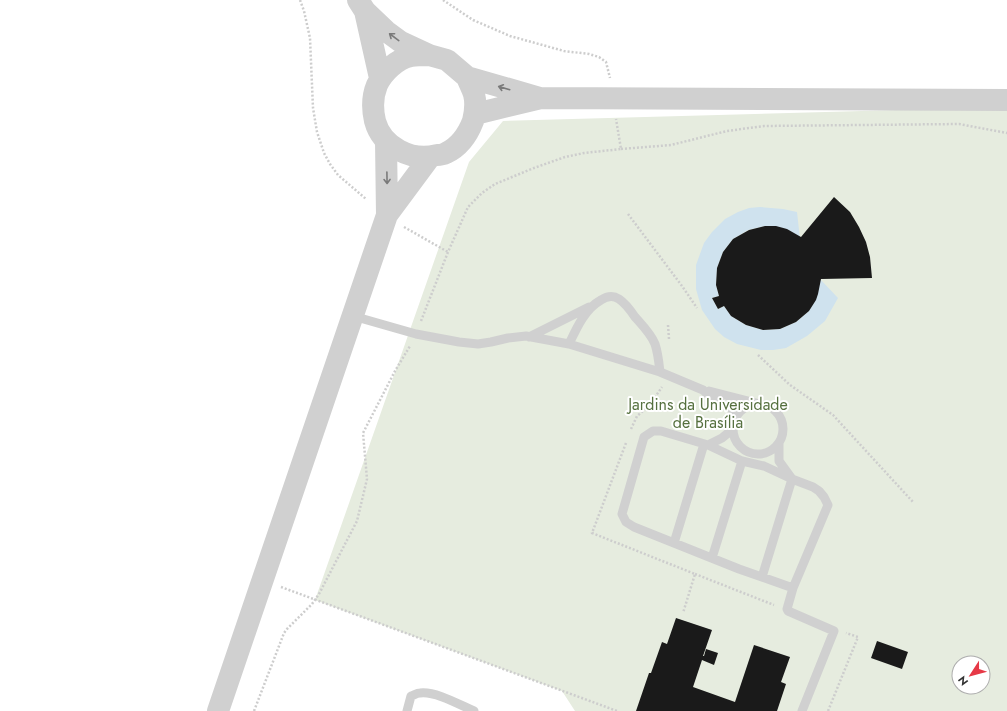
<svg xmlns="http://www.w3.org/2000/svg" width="1007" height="711" font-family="Jost,sans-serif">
  <rect width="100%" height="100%" fill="#fff"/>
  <path fill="#e6ecdf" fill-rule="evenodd" d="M1007,107V711H575L562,691L315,600L469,162L503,121ZM959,663H983V687H959Z"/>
  <path fill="#cfe2ee" d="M760,207L783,209L797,212L800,239L765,226L748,230L733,239L723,252L717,268L716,285L719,296L712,298L718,309L724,306L731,316L746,325L763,330L780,329L796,322L809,311L820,279L838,298L825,321L807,336L786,348L773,350H761L737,344L724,337L715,329L702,310L696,289V265L704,243L712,232L725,219L738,212L749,208Z"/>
  <path fill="#1a1a1a" d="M834,197L850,212L859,227L866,242L870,257L872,278L821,279L818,294L816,300L809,311L796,322L780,329L763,330L746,325L731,316L724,306L718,309L712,298L719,296L716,285L717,268L723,252L733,239L749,230L765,226H776L787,229L801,237Z
    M676,618L712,630L703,656H704L706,649L718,653L714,665L702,660L693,687L735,702L754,645L790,657L781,682L786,684L777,711H636L649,673H651L662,642L667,644Z
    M877,641L908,652L902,669L871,658Z"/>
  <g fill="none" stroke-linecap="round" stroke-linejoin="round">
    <path stroke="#cdcdcd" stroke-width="2.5" stroke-dasharray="2 2" stroke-linecap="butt" d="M300,0L304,11L310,38L313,108L317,132L324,153L330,164L338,175L366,199
      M443,0L473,20L510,36L564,51L589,54L599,57L606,62L610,78
      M621,149L671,145L727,131L764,126L959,124L1007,133
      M628,214L682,286L697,308
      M404,227L448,252
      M421,321L448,252L468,207L482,193L495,184L534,168L565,157L584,153L621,149L616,119
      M668,325L669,339
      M758,355L790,385L833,415L913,502
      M631,429L637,416L649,406L662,387
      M626,443L592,533L695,574L683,613
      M695,574L774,605
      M281,587L617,711
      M254,711L284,633L287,629L312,604L319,594L357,521L367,479L363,433L395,371L410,346
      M828,711L858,637L846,633"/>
    <path stroke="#d0d0d0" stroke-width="9" d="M353,316L416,334L459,342L478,344L491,342L508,338L526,336L569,344L660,372L703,390L711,397L738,413
      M529,337L589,307
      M569,344C577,327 585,309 601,300C607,296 613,295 619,299C625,303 631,311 635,317C642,325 651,334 655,344C658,353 659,363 660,372
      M709,391L756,403
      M733 429a25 25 0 1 1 50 0a25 25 0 1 1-50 0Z
      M653,431H661L708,445L742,461L764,466L792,479L813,487L819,491L824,497L828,505L793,588L739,569L634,527L626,522L622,514L644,437Z
      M708,445L722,438L733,429
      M674,543L704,444
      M712,558L742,461
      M762,577L792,479L779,461V443
      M793,588L787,609L788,611L834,631L802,711
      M407,711L411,696C414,695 417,693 420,693C436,691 460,705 474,711"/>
    <path stroke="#d0d0d0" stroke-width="22" d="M358,0L365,11L386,31L401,42L429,55L447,60L467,77L540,98
      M365,11L380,78
      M429,55C423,55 416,55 411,56C397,59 383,72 377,85C372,97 372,108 375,121C382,147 412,162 437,155C440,155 444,154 446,153C459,147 468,134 473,121C475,113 476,102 474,94C472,88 469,83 467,77
      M475,114L541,98L1007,100
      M386,141L387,215
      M218,711L387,215L430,157"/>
  </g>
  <defs><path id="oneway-shaft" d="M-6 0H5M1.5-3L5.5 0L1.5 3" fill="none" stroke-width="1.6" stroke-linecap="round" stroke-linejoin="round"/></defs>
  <g stroke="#7a7a7a">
    <use href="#oneway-shaft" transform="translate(394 37) rotate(-143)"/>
    <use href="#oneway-shaft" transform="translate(504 88) rotate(-164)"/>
    <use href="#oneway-shaft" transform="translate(387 178) rotate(89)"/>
  </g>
  <g text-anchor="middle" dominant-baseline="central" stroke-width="4" stroke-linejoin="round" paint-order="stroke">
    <g font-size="16" fill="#56703f" stroke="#fff">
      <text x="708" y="404">Jardins da Universidade<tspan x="708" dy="18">de Brasília</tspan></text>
    </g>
  </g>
  <g transform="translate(971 675) rotate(234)"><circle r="19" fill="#ffffff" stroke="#adadad"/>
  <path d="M0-3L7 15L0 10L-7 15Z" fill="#e63946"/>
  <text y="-6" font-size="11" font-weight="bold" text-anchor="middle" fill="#333333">N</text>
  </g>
</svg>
